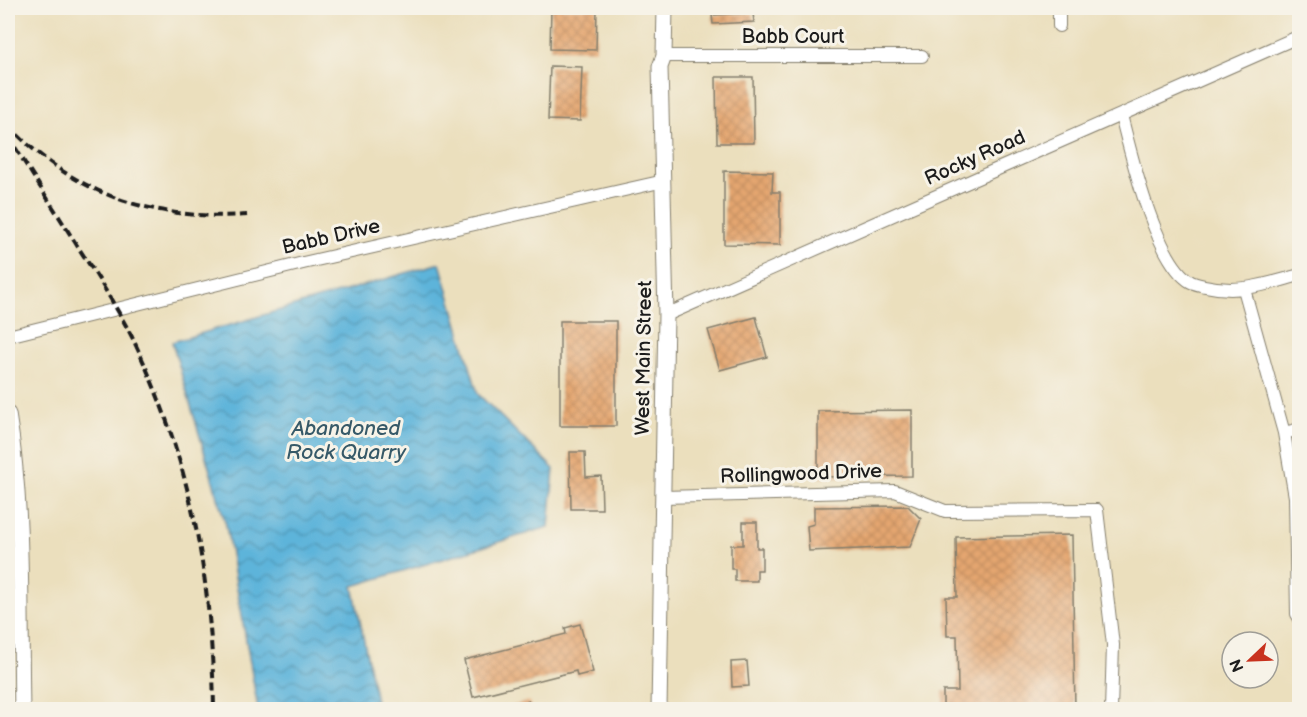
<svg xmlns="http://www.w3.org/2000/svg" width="1307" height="717" font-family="'Balsamiq Sans',sans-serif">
  <defs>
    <pattern id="water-waves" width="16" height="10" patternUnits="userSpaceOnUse" patternTransform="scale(1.5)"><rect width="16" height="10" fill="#5db4da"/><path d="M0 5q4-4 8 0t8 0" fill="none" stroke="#4c92b0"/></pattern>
    <pattern id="building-cross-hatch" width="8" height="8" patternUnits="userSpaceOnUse" patternTransform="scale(1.5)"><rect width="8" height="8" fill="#e4a66f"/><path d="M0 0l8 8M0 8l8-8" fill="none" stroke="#c38e60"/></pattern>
  </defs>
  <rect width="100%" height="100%" fill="#f7f3e8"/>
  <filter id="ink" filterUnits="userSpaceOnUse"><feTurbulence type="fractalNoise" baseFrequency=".0167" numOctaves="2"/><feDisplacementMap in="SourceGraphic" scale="12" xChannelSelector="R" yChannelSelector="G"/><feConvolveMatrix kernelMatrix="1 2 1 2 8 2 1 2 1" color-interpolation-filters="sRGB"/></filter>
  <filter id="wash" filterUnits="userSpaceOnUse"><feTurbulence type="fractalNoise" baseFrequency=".008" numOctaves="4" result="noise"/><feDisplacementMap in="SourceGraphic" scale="24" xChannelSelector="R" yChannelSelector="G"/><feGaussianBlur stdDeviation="1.35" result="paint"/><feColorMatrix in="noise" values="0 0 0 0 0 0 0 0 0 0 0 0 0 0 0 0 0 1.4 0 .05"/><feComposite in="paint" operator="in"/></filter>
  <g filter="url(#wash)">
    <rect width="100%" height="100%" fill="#ebdfbd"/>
    <path fill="url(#water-waves)" stroke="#3c687b" stroke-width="1.5" d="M440,263L478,394L554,469L549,527L353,586L376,701L331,709H258L226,525L172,342Z"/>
    <g id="blocks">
      <path fill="url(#building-cross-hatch)" d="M551,8H597L596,50L550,49Z
        M753,13L754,22L713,24L712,15Z
        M550,66L582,67L580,121L548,120Z
        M716,77H753L754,143H717Z
        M724,171L773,172L772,192H780V245L724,244Z
        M756,317L767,357L720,370L708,330Z
        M560,321H616V426H560Z
        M912,410V476L818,477V411Z
        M570,452H585L586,477L601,476L602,509H571Z
        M908,506L921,519L910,547L809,551L807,526L814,524V507Z
        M743,522H757V548H762V570H757V581H735V569H731V545H743Z
        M1072,535L1075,710H943V691H958L957,636H947L946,597H957L956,537Z
        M580,624L593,672L577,676L576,671L473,697L464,660L566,634L565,628Z
        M747,661L749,686L732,687L731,662Z
        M529,701L531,710H503V709Z"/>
    </g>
  </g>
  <g filter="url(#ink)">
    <use href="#blocks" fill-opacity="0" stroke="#847e6c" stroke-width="1.5"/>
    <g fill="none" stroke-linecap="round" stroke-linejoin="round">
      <g stroke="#847e6c" stroke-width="14">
        <path id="minor" d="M1059,26V8
          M664,56H922
          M1121,115C1131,154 1156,263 1191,282C1195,284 1201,285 1205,286C1240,294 1266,284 1300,275
          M1244,289L1284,433L1295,497L1297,614L1300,619
          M666,315L1300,36
          M8,336L303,263L664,181
          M1284,433L1300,429
          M663,497L895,491L945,511L1097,510L1113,645L1111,710"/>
      </g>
      <g stroke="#847e6c" stroke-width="17">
        <path id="major" d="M8,414C24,511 20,611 22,710
          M659,710L666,315L660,67L664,56L665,8"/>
      </g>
      <use href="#minor" stroke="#fff" stroke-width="12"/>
      <use href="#major" stroke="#fff" stroke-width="15"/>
      <path stroke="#1c1c1c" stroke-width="4" stroke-dasharray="9 4.5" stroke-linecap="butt" d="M8,125C73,194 153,221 247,215
        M8,136C31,173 55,210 78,247C97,276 116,306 132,337C190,458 212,576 214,710"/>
    </g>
  </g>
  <g text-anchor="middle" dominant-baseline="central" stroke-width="6" stroke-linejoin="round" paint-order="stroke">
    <g font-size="20" fill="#1c1c1c" stroke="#f7f3e8">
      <text x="793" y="37">Babb Court</text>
      <text transform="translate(975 158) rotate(-24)">Rocky Road</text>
      <text transform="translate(331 237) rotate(-13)">Babb Drive</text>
      <text transform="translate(644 358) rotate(-89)">West Main Street</text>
      <text transform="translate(801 474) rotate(-2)">Rollingwood Drive</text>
    </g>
    <g font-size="21" font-style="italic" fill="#365968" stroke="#f7f3e8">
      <text x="346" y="428">Abandoned<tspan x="346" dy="24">Rock Quarry</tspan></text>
    </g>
  </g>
  <rect width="1307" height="717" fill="none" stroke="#f7f3e8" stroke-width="30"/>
  <g transform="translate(1250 660) rotate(247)"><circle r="28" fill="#f7f3e8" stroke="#9f9d96" stroke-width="1.5"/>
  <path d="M0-4.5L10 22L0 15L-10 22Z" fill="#c8321e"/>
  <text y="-9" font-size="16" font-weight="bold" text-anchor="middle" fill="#1c1c1c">N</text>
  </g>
</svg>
